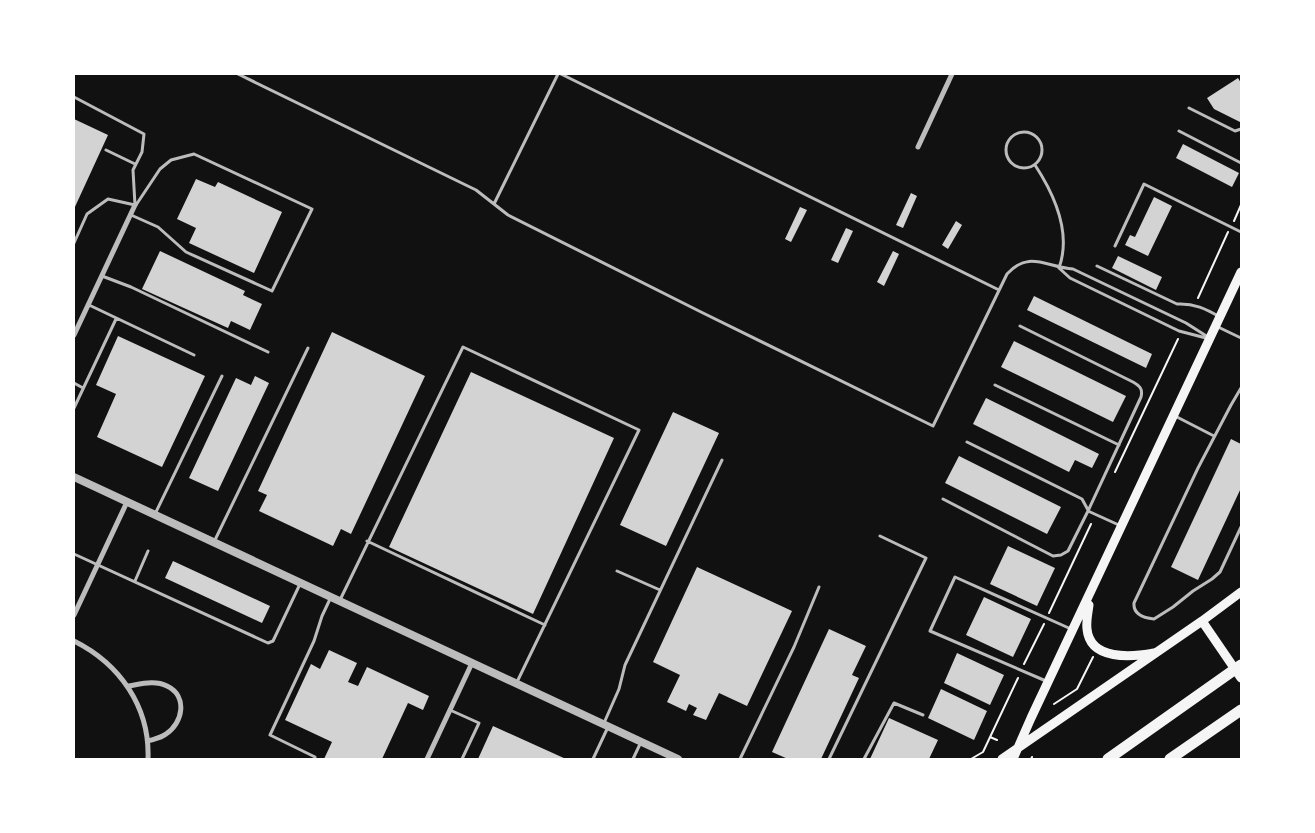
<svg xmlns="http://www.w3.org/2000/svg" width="1315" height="833" font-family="'PT Sans Narrow',sans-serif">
  <rect width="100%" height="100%" fill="#111"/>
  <path fill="#d3d3d3" d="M1238,78L1241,83L1240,122L1214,109L1207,98Z
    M74,119L108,135L74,209Z
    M1183,144L1239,173L1232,187L1176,158Z
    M196,179L215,187L218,182L282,212L254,273L189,243L196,228L177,219Z
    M911,193L917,196L903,228L896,225Z
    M1154,197L1172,206L1148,256L1125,245L1130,235L1135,237Z
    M800,207L807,210L791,242L785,239Z
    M956,221L962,225L948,249L942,245Z
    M846,228L853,231L838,263L831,260Z
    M160,251L245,291L243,295L262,304L250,330L231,321L228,328L142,289Z
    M893,251L899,254L884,286L877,282Z
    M1118,256L1162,277L1156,290L1112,268Z
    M1034,296L1152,354L1146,368L1027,310Z
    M332,332L425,376L351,534L341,529L333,546L259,511L267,495L258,491Z
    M118,336L205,376L162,467L97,437L116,394L96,385Z
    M1014,341L1126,396L1113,422L1001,367Z
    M471,372L614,438L533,614L389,547Z
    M255,376L269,383L218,491L189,478L236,378L251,385Z
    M986,398L1099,454L1092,468L1075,460L1069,472L973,424Z
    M673,412L719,433L666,546L620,525Z
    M1231,439L1241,444V488L1198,580L1171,567Z
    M959,456L1061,507L1047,534L945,483Z
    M1008,546L1055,568L1037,606L990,584Z
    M173,561L270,606L262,623L165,578Z
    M697,567L792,611L747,706L719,693L706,720L693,715L697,708L689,704L686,711L667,702L680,675L653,662Z
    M984,597L1031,619L1013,657L966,635Z
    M829,629L866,646L852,675L859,678L821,759H788L772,752Z
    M329,650L357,663L348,682L358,686L367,667L429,696L423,710L408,703L382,759H324L332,742L285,720L311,664L320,669Z
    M957,653L1004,675L990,705L944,683Z
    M941,689L987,711L974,740L928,718Z
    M889,718L938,740L929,759H870Z
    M493,726L566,759H478Z"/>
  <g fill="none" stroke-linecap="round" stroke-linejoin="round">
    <path stroke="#f5f5f5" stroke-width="2" d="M1234,221L1241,205
      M1198,298L1228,232
      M1115,472L1178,339
      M1049,613L1091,524
      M1024,664L1044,624
      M1054,704L1077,689L1093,657
      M990,737L997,740
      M971,759L983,752L1018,678
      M1031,759L1032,757"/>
    <path stroke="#bcbcbc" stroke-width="3" d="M238,74L476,190L508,215L701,312L933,426L1007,274C1029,250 1046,267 1073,269L1186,323L1208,337
      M561,74L999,290
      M74,97L144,134L142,152L133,170L135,205
      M1189,108L1235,131L1241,129
      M1179,131L1241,163
      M1006 150a18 18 0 1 1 36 0a18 18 0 1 1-36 0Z
      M106,150L135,164
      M1035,165C1054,194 1072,232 1059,268
      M494,204L558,74
      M131,215L158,227L186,252L272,291L312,209L194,154L171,160L160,169L136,205
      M74,243L87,214L108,199L135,205
      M1115,246L1144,184L1241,232
      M1097,266L1177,304C1194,303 1206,309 1220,317
      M1059,268L1070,278L1179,331L1206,338
      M102,276L131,287L268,352
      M89,305L194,355
      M1020,326L1133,382C1140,386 1143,389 1141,397L1088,511
      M1216,326L1241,338
      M74,383L83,388
      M995,385L1119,445
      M1241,388L1231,405L1198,468L1134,603C1133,615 1144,618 1154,619L1173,607L1193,591L1212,579L1220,572L1241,527
      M74,408L116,319
      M1175,416L1214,436
      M967,442L1082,499L1088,510
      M943,499L1053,556L1061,555L1068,551L1088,511L1121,526
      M155,514L222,376
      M367,541L545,625
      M214,542L308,348
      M74,554L268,643L273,641L300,584
      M617,571L660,590
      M135,581L148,551
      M340,600L463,347L639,430L517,682
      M1046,681L930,631L955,577L1071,629
      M450,710L479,723L462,759
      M604,723L619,689L625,665L722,460
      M315,757L270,735L314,641L322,616L331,597
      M593,759L608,727
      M633,759L641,742
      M740,759L794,647L819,587
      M829,759L926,558L880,536
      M864,759L894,703L923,715"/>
    <path stroke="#bcbcbc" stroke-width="5" d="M918,147L952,74
      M74,335L135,205
      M74,615L127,502
      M74,641C120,664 150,707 148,759
      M128,686C141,684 155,680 167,686C188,696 183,723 166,734C161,738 154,739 148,741
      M427,759L472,663"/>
    <path stroke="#bcbcbc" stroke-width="8" d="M74,477L678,759"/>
    <path stroke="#f5f5f5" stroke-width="9" d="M1089,605C1088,613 1086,621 1087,629C1090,661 1132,657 1154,653
      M1202,621L1241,678
      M1002,759L1202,621L1241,592
      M1013,759L1031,718L1241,272"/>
    <path stroke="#f5f5f5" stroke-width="11" d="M1108,759L1241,665
      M1170,759L1241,710"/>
  </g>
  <rect width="1315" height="833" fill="none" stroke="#ffffff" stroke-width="150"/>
</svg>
